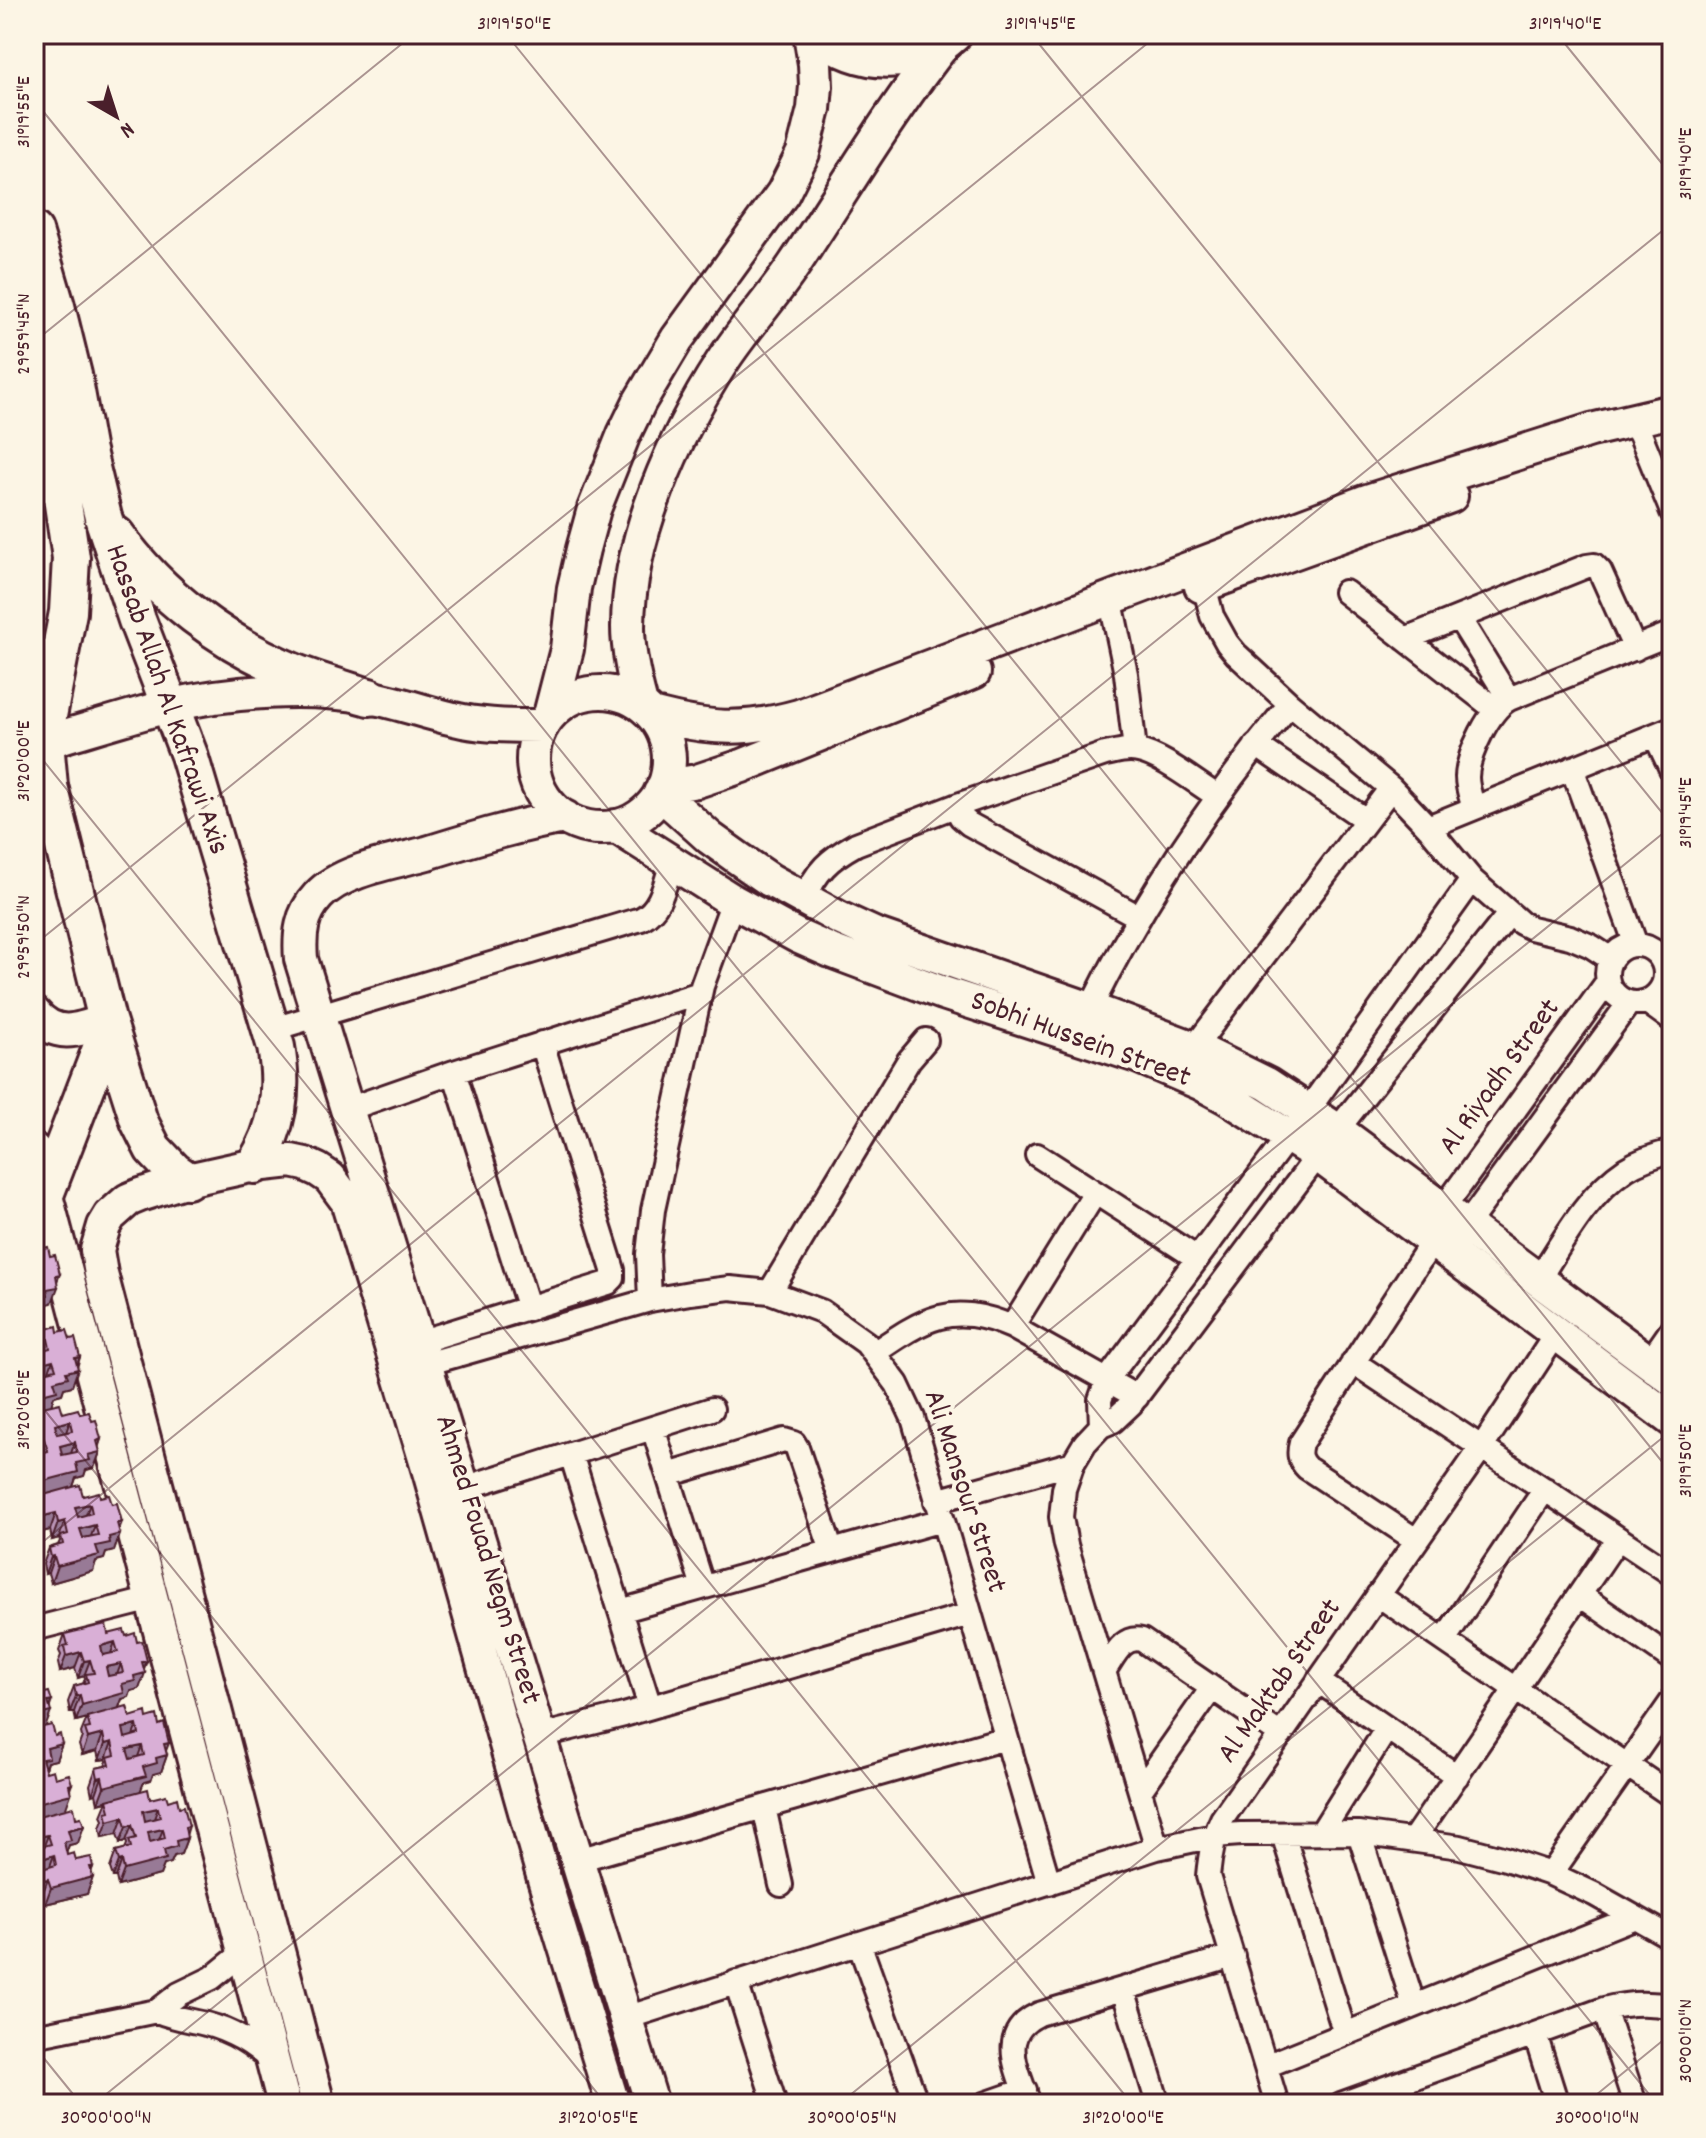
<svg xmlns="http://www.w3.org/2000/svg" width="1706" height="2138" font-family="Dekko,sans-serif">
  <rect width="100%" height="100%" fill="#fcf5e5"/>
  <filter id="ink" filterUnits="userSpaceOnUse"><feTurbulence type="fractalNoise" baseFrequency=".0125" numOctaves="2"/><feDisplacementMap in="SourceGraphic" scale="16" xChannelSelector="R" yChannelSelector="G"/><feConvolveMatrix kernelMatrix="1 2 1 2 8 2 1 2 1" color-interpolation-filters="sRGB"/></filter>
  <g filter="url(#ink)">
    <g fill="none" stroke-linecap="round" stroke-linejoin="round">
      <g stroke="#4a1f2b" stroke-width="28">
        <path id="street" d="M1634,419L1672,512
          M1204,574V585L1212,616L1227,643L1236,654L1290,704L1391,788L1428,827L1472,880L1521,923L1531,928L1570,937L1591,946L1611,959
          M1345,592L1495,709
          M1110,597L1126,674L1135,750
          M1459,618L1509,699
          M1405,639L1587,566L1594,565L1600,571L1635,649
          M1655,735L1672,771
          M1256,745L1366,820
          M1572,768L1636,945
          M955,806L961,817L969,824L1139,917
          M1474,808C1471,798 1467,788 1467,777C1468,754 1489,710 1509,699L1672,633
          M1428,827L1672,728
          M804,900C816,871 829,859 856,844L955,806L1105,754C1116,752 1127,748 1138,751C1161,755 1196,783 1217,796
          M1607 974a29 29 0 1 1 58 0a29 29 0 1 1-58 0Z
          M1647,1002L1672,1020
          M1090,1009C1144,899 1212,798 1290,704
          M270,1030L641,919C662,908 665,883 672,862
          M1194,1048L1391,788
          M454,1072L529,1309
          M348,1109L454,1072L700,993
          M1037,1155L1197,1258
          M1443,1209L1608,981
          M1466,1226L1629,1003
          M1538,1280C1563,1241 1587,1195 1626,1169C1640,1160 1656,1155 1672,1151
          M770,1292L909,1060L926,1040
          M650,1300L648,1254L653,1210L702,986L733,901
          M1012,1327L1095,1193
          M419,1342L608,1283L613,1278V1270L542,1043
          M874,1353C925,1318 951,1301 1012,1327L1137,1397
          M1353,1362L1672,1574
          M1649,1362L1672,1329
          M426,1364L650,1300L690,1293L730,1288L770,1292L821,1311L866,1343L897,1384L913,1418L1049,1883
          M1101,1426L1100,1400L1107,1380L1308,1110L1472,880
          M653,1428L703,1587
          M571,1454L650,1707
          M668,1475L784,1440L794,1443L797,1448L832,1551
          M464,1488L712,1409
          M936,1501L1073,1463
          M1416,1540L1307,1468C1299,1460 1298,1454 1301,1443L1432,1242
          M1378,1595L1672,1796
          M1580,1595L1672,1659
          M620,1611L942,1520
          M34,1629L152,1599
          M1444,1640L1545,1489
          M1104,1671C1114,1657 1122,1635 1142,1640L1281,1735
          M1318,1681L1457,1776
          M540,1736L624,1715L970,1614
          M1140,1791L1212,1688
          M764,1807L781,1885
          M1321,1833L1387,1728
          M1359,1833L1414,2006
          M1283,1834L1345,2034
          M1413,1840L1618,1538
          M1157,1848L1066,1545L1061,1517L1064,1489L1073,1463L1085,1443L1101,1426L1113,1421L1131,1404L1337,1130L1509,914
          M578,1860L1006,1738
          M1551,1874L1672,1701
          M859,1943L917,2104
          M736,1982L775,2104
          M1123,1989L1158,2104
          M1604,2009L1635,2104
          M157,2011C173,2018 189,2020 206,2024C233,2031 253,2044 273,2062
          M626,2018L1157,1848L1214,1836L1241,1834L1359,1833L1460,1847L1506,1859L1551,1874L1594,1894L1672,1938
          M1535,2034L1557,2104
          M34,2036L157,2011L179,1994L212,1978L244,1952
          M1266,2066L1635,1917
          M985,2104L1025,2090
          M1029,2104C1018,2070 996,2034 1039,2014L1233,1956
          M1277,2104L1208,1876C1210,1855 1213,1838 1222,1819L1482,1447L1556,1334
          M1341,2104L1604,2009C1627,2003 1649,2002 1672,2007"/>
      </g>
      <g stroke="#4a1f2b" stroke-width="38">
        <path id="secondary" d="M1201,586L1451,496
          M533 760a68 68 0 1 1 136 0a68 68 0 1 1-136 0Z
          M641,704C634,679 628,653 628,627C628,538 674,436 722,362C744,328 772,298 794,265C845,189 890,111 947,40
          M651,714C707,729 742,732 799,716L1367,501L1591,430L1672,411
          M550,715L567,649L574,588L583,549L594,509L624,434L640,401L677,339L783,193L803,153L814,109L816,86L815,64L810,34
          M45,742C86,730 127,717 168,706C229,691 307,686 368,697C400,702 431,715 463,721C489,726 516,726 542,726
          M663,787L697,781L742,766L974,672
          M660,793L710,838L738,858L770,880L839,918L874,934L1090,1009L1194,1048L1267,1084L1337,1130L1672,1379
          M565,817C518,825 472,839 427,853C394,862 341,870 318,896C301,914 299,935 301,959L652,2104
          M615,826L733,901L797,936L831,951L943,993L1137,1056L1200,1083L1226,1097L1318,1155L1672,1420
          M34,1013C56,1040 79,1030 107,1020
          M34,1150L284,2104
          M318,2104L101,1274L97,1250L104,1226L110,1216L128,1200L140,1195L187,1180L255,1165L291,1161L305,1164L318,1170L330,1178L347,1201L430,1475L544,1879L613,2104"/>
      </g>
      <g stroke="#4a1f2b" stroke-width="42">
        <path id="primary" d="M820,34C859,65 915,69 953,34
          M34,231L56,306L73,375L86,447L103,517L137,620L189,755L276,1047C284,1091 278,1128 255,1165
          M34,344L55,450L71,558L68,612L48,716L45,742L49,786L107,1020L139,1121L153,1149L174,1171L187,1180
          M116,535C160,596 223,643 293,672C317,682 343,689 369,697
          M46,1192L109,1028"/>
      </g>
      <use href="#street" stroke="#fcf5e5" stroke-width="22"/>
      <use href="#secondary" stroke="#fcf5e5" stroke-width="32"/>
      <use href="#primary" stroke="#fcf5e5" stroke-width="36"/>
    </g>
    <path fill="#bb96b8" stroke="#4a1f2b" stroke-width="2" d="M41,1331L58,1332L70,1339L80,1357L72,1386L64,1388L62,1394L54,1396L51,1405L63,1413L80,1414L92,1421L101,1439L98,1447L100,1452L94,1468L86,1470L84,1476L76,1478L73,1487L83,1496L100,1497L120,1534L114,1551L106,1553L104,1559L96,1561L93,1571L51,1583L48,1573L45,1574L43,1564L49,1548L58,1545L60,1541L59,1538L52,1540L50,1530L34,1534V1532L35,1516L34,1512L40,1497L34,1499V1463L37,1462L39,1458L38,1455L34,1456V1342Z
      M65,1634H108L126,1636L144,1668L139,1689L131,1691L129,1697L122,1699L119,1708L130,1717L147,1718L166,1751L167,1755L161,1772L153,1774L151,1780L144,1782L140,1791L150,1799L168,1801L187,1838L181,1854L174,1856L171,1863L164,1865L160,1875L118,1886L116,1877H113L110,1868L116,1851L125,1849L127,1844L126,1841L120,1843L117,1834L102,1837L100,1828L103,1820L101,1816L107,1801L98,1803L96,1794L92,1795L90,1785L96,1768L105,1766L107,1761L106,1759L99,1760L97,1751L82,1755L79,1745L82,1737L81,1733L87,1718L76,1721L74,1712H70L68,1702L74,1686L83,1684L85,1678L84,1676L78,1678L75,1668L60,1672L58,1663L61,1655L59,1651Z
      M34,1693L35,1695L50,1707L45,1726L62,1744L56,1760L47,1762L45,1769L46,1772L70,1790L65,1809L78,1843L69,1845L66,1852L67,1855L76,1860L93,1867L91,1872L93,1877L87,1894L45,1904L42,1895L34,1897Z"/>
    <path fill="#987a96" stroke="#4a1f2b" stroke-width="2" d="M60,1274L55,1287H58L52,1303L44,1305L42,1311L35,1313L34,1316L35,1298L47,1289L56,1275Z
      M48,1339L42,1355L34,1357V1342Z
      M80,1357L75,1370L78,1369L72,1386L64,1388L62,1394L54,1396L51,1406L34,1411V1396L66,1372L75,1358Z
      M53,1360L47,1376L34,1380L38,1364Z
      M70,1421L64,1438L49,1441L55,1425Z
      M44,1439L38,1455L34,1456V1451L38,1440Z
      M101,1439L97,1452H100L94,1468L86,1470L84,1476L76,1478L72,1489L34,1499V1490L36,1483L88,1455L97,1441Z
      M75,1442L69,1459L54,1462L60,1446Z
      M90,1504L84,1520L69,1524L75,1507Z
      M56,1513L50,1530L34,1534L40,1517Z
      M65,1521L59,1538L52,1540L58,1523Z
      M122,1522L117,1535L120,1534L114,1551L106,1553L104,1559L96,1561L93,1571L51,1583L57,1566L96,1546L109,1537L117,1523Z
      M95,1525L89,1542L74,1545L80,1529Z
      M54,1556L48,1573L45,1574L51,1557Z
      M115,1642L109,1659L95,1662L101,1646Z
      M81,1652L75,1668L60,1672L66,1656Z
      M90,1660L84,1676L78,1678L84,1661Z
      M42,1661L36,1677L34,1678V1663Z
      M147,1661L142,1674L145,1673L139,1689L131,1691L129,1697L122,1699L118,1710L76,1721L82,1705L122,1684L134,1676L142,1662Z
      M121,1664L115,1680L100,1683L106,1667Z
      M80,1695L74,1712H70L76,1696Z
      M52,1701L48,1712H51L45,1728L34,1731V1716L48,1702Z
      M137,1725L131,1741L117,1745L123,1728Z
      M103,1734L97,1751L82,1755L88,1738Z
      M112,1742L106,1759L99,1760L105,1744Z
      M169,1743L164,1756L167,1755L161,1772L153,1774L151,1780L144,1782L140,1792L98,1803L104,1787L156,1758L164,1744Z
      M62,1744L56,1760L47,1762L43,1774L37,1776L47,1748Z
      M142,1746L136,1762L121,1766L127,1749Z
      M102,1777L96,1794L92,1795L98,1778Z
      M72,1784L68,1795L71,1794L65,1811L34,1819V1804Z
      M158,1808L152,1824L137,1828L143,1811Z
      M123,1817L117,1834L102,1837L108,1821Z
      M132,1825L126,1841L120,1843L126,1827Z
      M84,1826L78,1843L69,1845L65,1857L58,1858L68,1830Z
      M189,1826L185,1839L187,1838L181,1854L174,1856L171,1863L164,1865L160,1875L118,1886L124,1870L164,1850L176,1841L185,1827Z
      M163,1829L157,1845L142,1849L148,1832Z
      M48,1835L42,1851L34,1853V1838Z
      M54,1855L48,1872L34,1876L39,1860Z
      M122,1860L116,1877H113L119,1861Z
      M93,1867L89,1878L93,1877L87,1894L45,1904L51,1888Z
      M48,1879L42,1895L34,1897L35,1882Z"/>
    <path fill="#d9afd6" stroke="#4a1f2b" stroke-width="2" fill-rule="evenodd" d="M34,1180L37,1192L34,1193Z
      M34,1244H37L38,1249L48,1247L50,1256L55,1255L60,1274L56,1275L58,1287L47,1289L48,1295L35,1298L37,1307L34,1308V1287L36,1286L34,1279Z
      M38,1320L41,1331L57,1326L58,1332L67,1330L70,1339L75,1338L80,1357L75,1358L78,1369L66,1372L68,1377L54,1381L57,1390L34,1396V1345L36,1352L50,1348L48,1339L34,1342V1321ZM53,1360L56,1369L40,1373L38,1364Z
      M60,1403L63,1413L78,1409L80,1414L89,1412L92,1421L96,1420L101,1439L97,1441L100,1452L88,1455L90,1460L76,1463L78,1472L36,1483L34,1474V1463L43,1461L41,1453L48,1451L44,1439L38,1440L36,1430L34,1431V1409ZM70,1421L72,1431L57,1434L55,1425ZM75,1442L77,1452L62,1455L60,1446Z
      M80,1485L83,1496L99,1492L100,1497L109,1495L112,1504L117,1503L122,1522L117,1523L120,1534L109,1537L110,1543L96,1546L99,1555L57,1566L54,1556L51,1557L49,1548L63,1544L61,1536L68,1534L65,1521L58,1523L56,1513L40,1517L38,1508L43,1507L40,1496ZM90,1504L92,1513L78,1517L75,1507ZM95,1525L98,1535L83,1538L80,1529Z
      M106,1624L108,1634L124,1630L126,1636L135,1633L137,1642L142,1641L147,1661L142,1662L145,1673L134,1676L135,1681L122,1684L124,1693L82,1705L80,1695L76,1696L74,1686L88,1682L86,1674L94,1673L90,1660L84,1661L81,1652L66,1656L64,1646L68,1645L65,1634ZM115,1642L118,1652L103,1655L101,1646ZM121,1664L123,1673L108,1676L106,1667Z
      M34,1650L35,1653L39,1652L42,1661L34,1663Z
      M49,1692L52,1701L48,1702L51,1712L34,1716V1693L35,1695Z
      M127,1706L130,1717L146,1712L147,1718L157,1715L159,1725L164,1723L169,1743L164,1744L167,1755L156,1758L157,1763L143,1767L146,1776L104,1787L102,1777L98,1778L96,1768L110,1765L108,1757L115,1755L112,1742L105,1744L103,1734L88,1738L85,1729L90,1728L87,1717ZM137,1725L139,1734L125,1738L123,1728ZM142,1746L144,1755L130,1759L127,1749Z
      M52,1725L55,1736L60,1734L62,1744L47,1748L49,1758L42,1759L46,1772L53,1770L55,1778L69,1774L72,1784L69,1785L71,1794L34,1804V1729Z
      M148,1789L150,1799L166,1795L168,1801L177,1798L179,1807L184,1806L189,1826L185,1827L187,1838L176,1841L177,1846L164,1850L166,1859L124,1870L122,1860L119,1861L116,1851L131,1847L129,1840L136,1838L132,1825L126,1827L123,1817L108,1821L106,1812L110,1811L107,1800ZM158,1808L160,1817L145,1821L143,1811ZM163,1829L165,1838L150,1842L148,1832Z
      M74,1807L76,1818L81,1817L84,1826L68,1830L71,1840L64,1842L67,1855L74,1853L76,1860L91,1857L93,1867H90L93,1877L51,1888L48,1879L35,1882L34,1839L36,1848L51,1844L48,1835L34,1838V1828H36L34,1817ZM54,1855L56,1865L42,1869L39,1860Z"/>
  </g>
  <path fill="none" stroke="#4a1f2b" stroke-width="2" stroke-opacity="0.45" d="M506,34L1672,1474M1031,34L1672,825M1557,34L1672,176M34,100L1657,2104M34,342L414,34M34,749L1132,2104M34,945L1159,34M34,1397L606,2104M34,1549L1672,223M34,2046L81,2104M94,2104L1672,826M839,2104L1672,1430M1585,2104L1672,2033"/>
  <g text-anchor="middle" dominant-baseline="central" stroke-width="8" stroke-linejoin="round" paint-order="stroke">
    <g font-size="30" fill="#4a1f2b" stroke="#fcf5e5">
      <text transform="translate(165 700) rotate(71)">Hassab Allah Al Kafrawi Axis</text>
      <text transform="translate(1080 1041) rotate(20)">Sobhi Hussein Street</text>
      <text transform="translate(1501 1078) rotate(-54)">Al Riyadh Street</text>
      <text transform="translate(963 1492) rotate(72)">Ali Mansour Street</text>
      <text transform="translate(486 1560) rotate(73)">Ahmed Fouad Negm Street</text>
      <text transform="translate(1281 1682) rotate(-55)">Al Maktab Street</text>
    </g>
  </g>
  <rect width="1706" height="2138" fill="none" stroke="#fcf5e5" stroke-width="88"/>
  <g transform="translate(116 116) rotate(141)" stroke="#fcf5e5" stroke-width="6" paint-order="stroke">
  <path d="M0-6L14 30L0 20L-14 30Z" fill="#4a1f2b"/>
  <text y="-12" font-size="22" font-weight="bold" text-anchor="middle" fill="#4a1f2b">N</text>
  </g>
  <rect x="44" y="44" width="1618" height="2050" fill="none" stroke="#4a1f2b" stroke-width="3"/>
  <g font-size="20" text-anchor="middle" fill="#4a1f2b">
    <text x="514" y="29">31°19'50"E</text>
    <text x="1040" y="29">31°19'45"E</text>
    <text x="1565" y="29">31°19'40"E</text>
    <text transform="translate(22 112) rotate(-90)" y="7">31°19'55"E</text>
    <text transform="translate(1684 164) rotate(-90)" y="7">31°19'40"E</text>
    <text transform="translate(22 334) rotate(-90)" y="7">29°59'45"N</text>
    <text transform="translate(22 761) rotate(-90)" y="7">31°20'00"E</text>
    <text transform="translate(1684 813) rotate(-90)" y="7">31°19'45"E</text>
    <text transform="translate(22 937) rotate(-90)" y="7">29°59'50"N</text>
    <text transform="translate(22 1410) rotate(-90)" y="7">31°20'05"E</text>
    <text transform="translate(1684 1461) rotate(-90)" y="7">31°19'50"E</text>
    <text transform="translate(1684 2041) rotate(-90)" y="7">30°00'10"N</text>
    <text x="106" y="2123">30°00'00"N</text>
    <text x="598" y="2123">31°20'05"E</text>
    <text x="852" y="2123">30°00'05"N</text>
    <text x="1123" y="2123">31°20'00"E</text>
    <text x="1597" y="2123">30°00'10"N</text>
  </g>
</svg>
